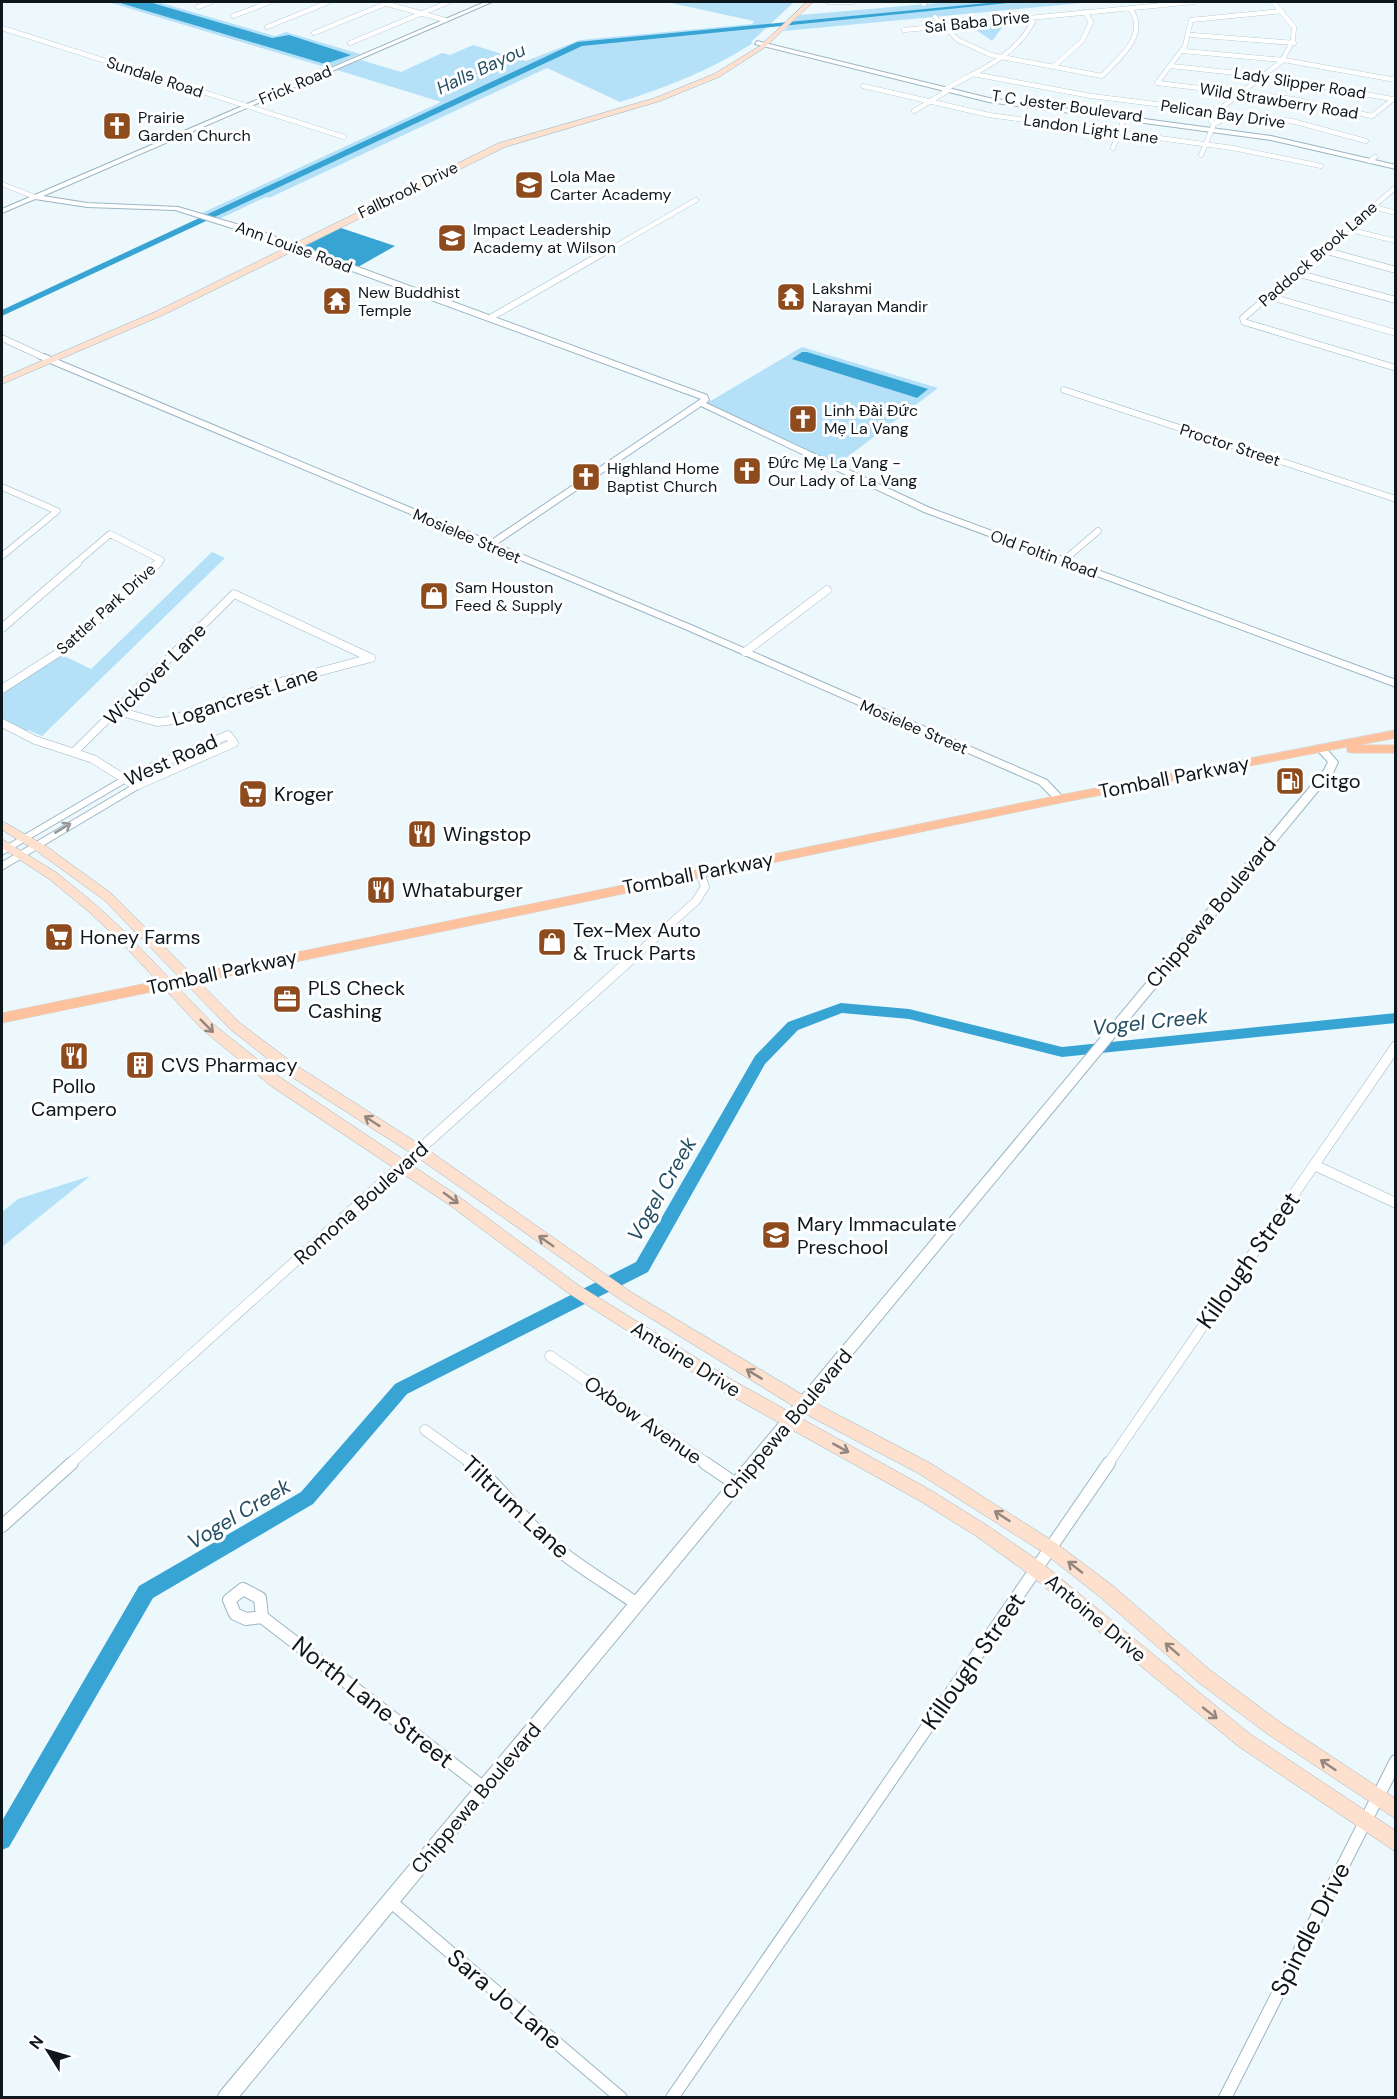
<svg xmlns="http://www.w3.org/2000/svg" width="1397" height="2099" font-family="'DM Sans',sans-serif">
  <rect width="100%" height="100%" fill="#edf8fd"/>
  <path fill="#b5e1f8" d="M108,2H158L275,36L286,32L360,54L328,68Z
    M666,2H794L751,42L753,43C711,70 668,87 620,102L547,68L269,198L266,197L219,219L202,213L441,102L337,70L361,60L401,72L442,53L450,55L473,45L526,61L580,40L752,24L754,21Z
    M949,2H1092L784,31L800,15Z
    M1008,20L992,41L968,24Z
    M802,347L938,388L837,465L707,403Z
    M212,552L225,558L42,736L28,730L26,732L2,718V692L62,655L91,669Z
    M90,1176L2,1247V1212L18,1199Z"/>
  <path fill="#37a4d4" d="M117,2H149L272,38L289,35L351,55L325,64Z
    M341,228L395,246L358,267L303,247Z
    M802,352H807L928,389L917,398L911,396L792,359Z"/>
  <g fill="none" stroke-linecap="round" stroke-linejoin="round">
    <path fill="#37a4d4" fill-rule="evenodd" d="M998,2H1019L582,46L2,316V310L577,42Z
      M841,1003L909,1009L1062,1047L1396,1013V1023L1062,1057L909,1019L842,1013L798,1030L765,1064L648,1272L407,1394L313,1504L153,1598L9,1847L2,1850V1821L139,1586L301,1492L395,1384L636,1262L755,1056L788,1022Z"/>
    <g stroke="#9cb5c3" stroke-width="5">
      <path id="minor-far4" d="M829,2H853
        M922,2L924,4
        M384,3L445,20
        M198,7L211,2
        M233,16L270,2
        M935,17L958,40L991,55L1102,76C1120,57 1149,35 1130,8
        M267,27L329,2
        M2,28L344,137
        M904,30L1194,2
        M314,33L390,2
        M1192,35L1294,43
        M350,43L449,2
        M1183,51L1284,60L1396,80
        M1171,66L1265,76L1392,99
        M1053,67L1082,41L1091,22L1085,12
        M973,74L1091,96L1292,121L1366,141
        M1157,83L1293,99L1372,116L1396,97
        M1157,83L1185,46L1191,20L1282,11
        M863,86L989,115L1233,148L1321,166
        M944,90C977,71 1014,58 1033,22L1028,17
        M914,111L947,91
        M1214,124L1211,121L1215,113L1282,61L1293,40L1294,27L1273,2
        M1113,148L1126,114
        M1201,155L1214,124L1219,122L1222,114L1220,111
        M1370,161L1375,157
        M2,184L35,197
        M1373,207L1396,213
        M1347,229L1396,241
        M609,250L696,200
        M1323,250L1396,187"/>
    </g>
    <g stroke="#9cb5c3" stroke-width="7">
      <path id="minor-far3" d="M1325,248L1243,318L1244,322L1396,368
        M1323,250L1396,270
        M1296,273L1396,300
        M1268,296L1396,333
        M490,318L612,248
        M2,338L41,356
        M1064,390L1396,499
        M2,487L57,511L2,556
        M1063,561L1098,531
        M75,564L110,534L161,560L157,564"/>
    </g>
    <g stroke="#9cb5c3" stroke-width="9">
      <path id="minor-far2" d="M2,628L77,563
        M745,652L827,590
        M2,689L72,644L158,563
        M118,711L157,722L168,721L284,681L371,658
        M2,723L35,740L93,759L136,786L234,743L228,735L126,778
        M74,752L234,594L371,658
        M628,962L696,901L705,887L700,872"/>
    </g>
    <g stroke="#9cb5c3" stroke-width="11">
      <path id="minor-far1" d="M1314,1165L1396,1203
        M550,1356L708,1464
        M425,1430L472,1464
        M70,1464L630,960
        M1108,1464L1396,1046"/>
    </g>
    <g stroke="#9cb5c3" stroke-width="14">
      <path id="minor" d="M470,1463C496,1482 513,1507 535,1529C565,1559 603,1580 637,1604
        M705,1463L736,1484
        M2,1526L72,1463
        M243,1589L260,1598L262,1617L246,1619L235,1614L229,1600Z
        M262,1617L484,1788
        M390,1901L621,2098
        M672,2098L1109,1463
        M1225,2098L1396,1761"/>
    </g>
    <g stroke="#9cb5c3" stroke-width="2">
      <path id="tertiary" d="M485,2H492L43,196L87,203L178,207L260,231L707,395L709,400L706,403L930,508L1396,680V687L924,512L701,406L497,544L691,625L1047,780L1065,799L1060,802L1056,801L1039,784L685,629L38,358V354H44L490,541L701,399L254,235L175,210L87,207L35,199L2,213V209Z
        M757,41L989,98L1271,136L1396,165V169L1271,140L989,102L755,44Z
        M1321,746L1325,747L1338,762L1333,773L238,2098H217L220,2092L1324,770L1328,762L1316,749Z
        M126,775L131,778L130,780L2,855V848Z
        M136,783L141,786L140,788L2,870V862Z"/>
    </g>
    <g stroke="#9cb5c3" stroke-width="1">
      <path id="secondary" d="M807,2H813L764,48L719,77L660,101L505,147L163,315L2,384V378L157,311L499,143L655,98L714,74L760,46Z
        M2,821L46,846L112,894L240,1023L297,1066L424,1147L631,1292L823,1407L930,1463L1056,1543L1112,1585L1210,1670L1281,1723L1396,1799V1819L1269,1735L1198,1682L1100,1597L1044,1553L918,1473L811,1417L621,1300L414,1155L287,1074L230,1029L104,900L38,852L2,830Z
        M2,839L57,873L96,905L125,932L213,1024L281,1078L458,1196L578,1285L734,1381L932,1491L988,1526L1042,1563L1250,1734L1396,1831V1852L1238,1746L1030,1575L976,1536L920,1501L722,1391L568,1293L448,1204L271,1086L203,1030L117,938L88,911L49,879L2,848Z"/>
    </g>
    <g stroke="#d4d5d6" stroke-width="1">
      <path id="primary" d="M1396,730V738L1359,745H1396V753H1352L1347,752V747L1060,803L2,1023V1013L1060,795Z"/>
    </g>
    <use href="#minor-far4" stroke="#fff" stroke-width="4.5"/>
    <use href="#minor-far3" stroke="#fff" stroke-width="6"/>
    <use href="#minor-far2" stroke="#fff" stroke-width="8"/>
    <use href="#minor-far1" stroke="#fff" stroke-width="10"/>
    <use href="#minor" stroke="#fff" stroke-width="12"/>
    <use href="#tertiary" fill="#fff" fill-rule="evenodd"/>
    <use href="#secondary" fill="#fee0ce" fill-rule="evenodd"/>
    <use href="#primary" fill="#fdc29d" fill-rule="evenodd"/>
  </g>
  <defs><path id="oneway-shaft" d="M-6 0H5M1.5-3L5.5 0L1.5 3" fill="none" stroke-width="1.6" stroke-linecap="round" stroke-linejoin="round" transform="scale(1.5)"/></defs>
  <use stroke="#939799" href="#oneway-shaft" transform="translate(63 828) rotate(-31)"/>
  <g stroke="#92867e">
    <use href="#oneway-shaft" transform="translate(207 1026) rotate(45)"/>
    <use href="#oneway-shaft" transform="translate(372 1121) rotate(-147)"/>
    <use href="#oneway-shaft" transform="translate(451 1198) rotate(36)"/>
    <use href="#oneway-shaft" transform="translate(546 1241) rotate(-145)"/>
    <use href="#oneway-shaft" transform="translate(754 1374) rotate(-149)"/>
    <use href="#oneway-shaft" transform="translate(841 1448) rotate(29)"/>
    <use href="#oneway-shaft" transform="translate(1002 1516) rotate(-147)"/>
    <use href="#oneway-shaft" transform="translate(1075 1567) rotate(-142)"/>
    <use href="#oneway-shaft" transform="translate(1172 1649) rotate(-139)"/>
    <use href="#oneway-shaft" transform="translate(1210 1713) rotate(38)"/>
    <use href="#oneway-shaft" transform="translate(1328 1765) rotate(-146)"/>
  </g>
  <defs>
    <g id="church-square" transform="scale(1.5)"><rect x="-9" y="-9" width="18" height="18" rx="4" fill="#8e4b1d" stroke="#fff"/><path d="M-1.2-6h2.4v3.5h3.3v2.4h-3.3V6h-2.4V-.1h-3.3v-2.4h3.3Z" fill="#fff"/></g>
    <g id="school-square" transform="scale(1.5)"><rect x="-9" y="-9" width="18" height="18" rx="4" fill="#8e4b1d" stroke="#fff"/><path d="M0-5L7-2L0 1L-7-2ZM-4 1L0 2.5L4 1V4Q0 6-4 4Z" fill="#fff"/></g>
    <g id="temple-square" transform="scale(1.5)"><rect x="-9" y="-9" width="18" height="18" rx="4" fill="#8e4b1d" stroke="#fff"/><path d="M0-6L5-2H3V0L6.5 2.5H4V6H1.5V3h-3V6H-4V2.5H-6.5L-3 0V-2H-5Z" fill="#fff"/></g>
    <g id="shop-square" transform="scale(1.5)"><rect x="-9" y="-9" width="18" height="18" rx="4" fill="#8e4b1d" stroke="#fff"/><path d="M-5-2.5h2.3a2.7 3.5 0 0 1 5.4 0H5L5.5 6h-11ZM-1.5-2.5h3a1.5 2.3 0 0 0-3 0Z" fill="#fff"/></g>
    <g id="fuel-square" transform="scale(1.5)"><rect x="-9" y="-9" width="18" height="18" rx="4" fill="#8e4b1d" stroke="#fff"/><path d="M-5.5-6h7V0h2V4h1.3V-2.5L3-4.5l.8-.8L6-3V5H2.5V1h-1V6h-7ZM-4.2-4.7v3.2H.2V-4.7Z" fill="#fff"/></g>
    <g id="supermarket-square" transform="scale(1.5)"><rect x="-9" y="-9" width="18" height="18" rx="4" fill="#8e4b1d" stroke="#fff"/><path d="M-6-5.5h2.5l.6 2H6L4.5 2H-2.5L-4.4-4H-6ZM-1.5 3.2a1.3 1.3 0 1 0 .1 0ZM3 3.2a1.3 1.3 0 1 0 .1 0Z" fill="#fff"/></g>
    <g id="restaurant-square" transform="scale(1.5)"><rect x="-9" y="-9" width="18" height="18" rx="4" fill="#8e4b1d" stroke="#fff"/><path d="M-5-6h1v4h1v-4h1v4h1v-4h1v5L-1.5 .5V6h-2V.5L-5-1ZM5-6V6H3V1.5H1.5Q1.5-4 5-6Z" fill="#fff"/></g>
    <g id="office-square" transform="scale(1.5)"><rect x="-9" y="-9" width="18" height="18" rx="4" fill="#8e4b1d" stroke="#fff"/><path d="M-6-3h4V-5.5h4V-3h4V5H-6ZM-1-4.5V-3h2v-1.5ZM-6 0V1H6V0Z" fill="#fff"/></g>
    <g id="building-square" transform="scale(1.5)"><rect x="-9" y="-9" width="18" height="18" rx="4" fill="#8e4b1d" stroke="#fff"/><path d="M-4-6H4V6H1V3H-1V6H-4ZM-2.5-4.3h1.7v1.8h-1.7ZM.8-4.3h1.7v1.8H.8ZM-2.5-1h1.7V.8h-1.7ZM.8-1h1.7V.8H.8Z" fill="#fff"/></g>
  </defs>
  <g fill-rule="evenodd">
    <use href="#church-square" x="117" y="126"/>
    <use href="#school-square" x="529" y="185"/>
    <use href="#school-square" x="452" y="238"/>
    <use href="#temple-square" x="791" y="297"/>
    <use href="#temple-square" x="337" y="301"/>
    <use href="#church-square" x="803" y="419"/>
    <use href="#church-square" x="747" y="471"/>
    <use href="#church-square" x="586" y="477"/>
    <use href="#shop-square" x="434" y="596"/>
    <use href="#fuel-square" x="1290" y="781"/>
    <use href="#supermarket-square" x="253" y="794"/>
    <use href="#restaurant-square" x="422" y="834"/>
    <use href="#restaurant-square" x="381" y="890"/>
    <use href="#supermarket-square" x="59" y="937"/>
    <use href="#shop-square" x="552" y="942"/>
    <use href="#office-square" x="287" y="999"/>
    <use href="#restaurant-square" x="74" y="1056"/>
    <use href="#building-square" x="140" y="1065"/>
    <use href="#school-square" x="776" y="1235"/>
  </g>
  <g text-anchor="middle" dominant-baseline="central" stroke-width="6" stroke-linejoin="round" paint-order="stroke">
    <g font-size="16" fill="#0e171c" stroke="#fff">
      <text transform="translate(977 22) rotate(-6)">Sai Baba Drive</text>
      <text transform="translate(155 77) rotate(18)">Sundale Road</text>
      <text transform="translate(1300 83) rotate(9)">Lady Slipper Road</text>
      <text transform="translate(295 85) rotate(-23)">Frick Road</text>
      <text transform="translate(1279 101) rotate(9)">Wild Strawberry Road</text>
      <text transform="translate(1067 106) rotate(8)">T C Jester Boulevard</text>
      <text transform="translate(1223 114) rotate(8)">Pelican Bay Drive</text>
      <text transform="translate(1091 129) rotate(8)">Landon Light Lane</text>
      <text transform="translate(408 190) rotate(-26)">Fallbrook Drive</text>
      <text transform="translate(294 247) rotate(20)">Ann Louise Road</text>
      <text transform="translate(1318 254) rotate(-41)">Paddock Brook Lane</text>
      <text transform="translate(1230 445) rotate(18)">Proctor Street</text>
      <text transform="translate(467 536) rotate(23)">Mosielee Street</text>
      <text transform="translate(1044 554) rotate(20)">Old Foltin Road</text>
      <text transform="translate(106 609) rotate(-42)">Sattler Park Drive</text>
      <text transform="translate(914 727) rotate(23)">Mosielee Street</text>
    </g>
    <g font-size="16" fill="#0e171c" stroke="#fff" text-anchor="start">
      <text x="138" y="117">Prairie<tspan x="138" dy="18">Garden Church</tspan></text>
      <text x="550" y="176">Lola Mae<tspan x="550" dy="18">Carter Academy</tspan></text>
      <text x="473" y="229">Impact Leadership<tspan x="473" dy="18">Academy at Wilson</tspan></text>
      <text x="812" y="288">Lakshmi<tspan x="812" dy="18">Narayan Mandir</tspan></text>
      <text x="358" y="292">New Buddhist<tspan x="358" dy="18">Temple</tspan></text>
      <text x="824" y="410">Linh Đài Đức<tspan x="824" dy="18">Mẹ La Vang</tspan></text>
      <text x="768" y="462">Đức Mẹ La Vang -<tspan x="768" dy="18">Our Lady of La Vang</tspan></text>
      <text x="607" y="468">Highland Home<tspan x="607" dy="18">Baptist Church</tspan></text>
      <text x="455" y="587">Sam Houston<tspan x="455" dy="18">Feed &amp; Supply</tspan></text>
    </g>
    <g font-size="18" font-style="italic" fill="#234e63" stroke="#fff">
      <text transform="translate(481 69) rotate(-25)">Halls Bayou</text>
    </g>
    <g font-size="20" fill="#0e171c" stroke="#fff">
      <text transform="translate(155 674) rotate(-45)">Wickover Lane</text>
      <text transform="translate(245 696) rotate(-18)">Logancrest Lane</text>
      <text transform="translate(171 760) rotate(-24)">West Road</text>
      <text transform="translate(1174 777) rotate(-11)">Tomball Parkway</text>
      <text transform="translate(698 873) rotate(-11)">Tomball Parkway</text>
      <text transform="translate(1211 912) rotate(-50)">Chippewa Boulevard</text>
      <text transform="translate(222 972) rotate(-12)">Tomball Parkway</text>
      <text transform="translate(361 1203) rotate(-42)">Romona Boulevard</text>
      <text transform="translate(686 1359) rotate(32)">Antoine Drive</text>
      <text transform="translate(643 1420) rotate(35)">Oxbow Avenue</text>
      <text transform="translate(787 1424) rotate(-50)">Chippewa Boulevard</text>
      <text transform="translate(1096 1618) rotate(40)">Antoine Drive</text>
      <text transform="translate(476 1798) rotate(-50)">Chippewa Boulevard</text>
    </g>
    <g font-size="20" fill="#0e171c" stroke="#fff" text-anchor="start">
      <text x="1311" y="781">Citgo</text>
      <text x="274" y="794">Kroger</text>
      <text x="443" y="834">Wingstop</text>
      <text x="402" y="890">Whataburger</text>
      <text x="573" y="930">Tex-Mex Auto<tspan x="573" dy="23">&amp; Truck Parts</tspan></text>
      <text x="80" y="937">Honey Farms</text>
      <text x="308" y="988">PLS Check<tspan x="308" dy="23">Cashing</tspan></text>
      <text x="161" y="1065">CVS Pharmacy</text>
      <text x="74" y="1086" text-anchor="middle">Pollo<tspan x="74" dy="23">Campero</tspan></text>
      <text x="797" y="1224">Mary Immaculate<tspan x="797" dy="23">Preschool</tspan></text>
    </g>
    <g font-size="21" font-style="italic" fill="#234e63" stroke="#fff">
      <text transform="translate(1150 1022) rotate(-6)">Vogel Creek</text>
      <text transform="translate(662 1189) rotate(-60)">Vogel Creek</text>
      <text transform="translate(239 1514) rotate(-31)">Vogel Creek</text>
    </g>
    <g font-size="24" fill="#0e171c" stroke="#fff">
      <text transform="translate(1248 1260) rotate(-55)">Killough Street</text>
      <text transform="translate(516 1507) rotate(43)">Tiltrum Lane</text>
      <text transform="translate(973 1661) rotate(-55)">Killough Street</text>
      <text transform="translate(373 1702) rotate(38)">North Lane Street</text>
      <text transform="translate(1310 1929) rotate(-63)">Spindle Drive</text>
      <text transform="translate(505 1999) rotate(40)">Sara Jo Lane</text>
    </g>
  </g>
  <rect width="1397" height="2099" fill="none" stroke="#0e171c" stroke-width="6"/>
  <g transform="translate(48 2051) rotate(307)" stroke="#ffffff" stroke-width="4.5" paint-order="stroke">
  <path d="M0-4.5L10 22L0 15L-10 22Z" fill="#0e171c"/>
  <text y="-9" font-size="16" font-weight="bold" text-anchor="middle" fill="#0e171c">N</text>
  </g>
</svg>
